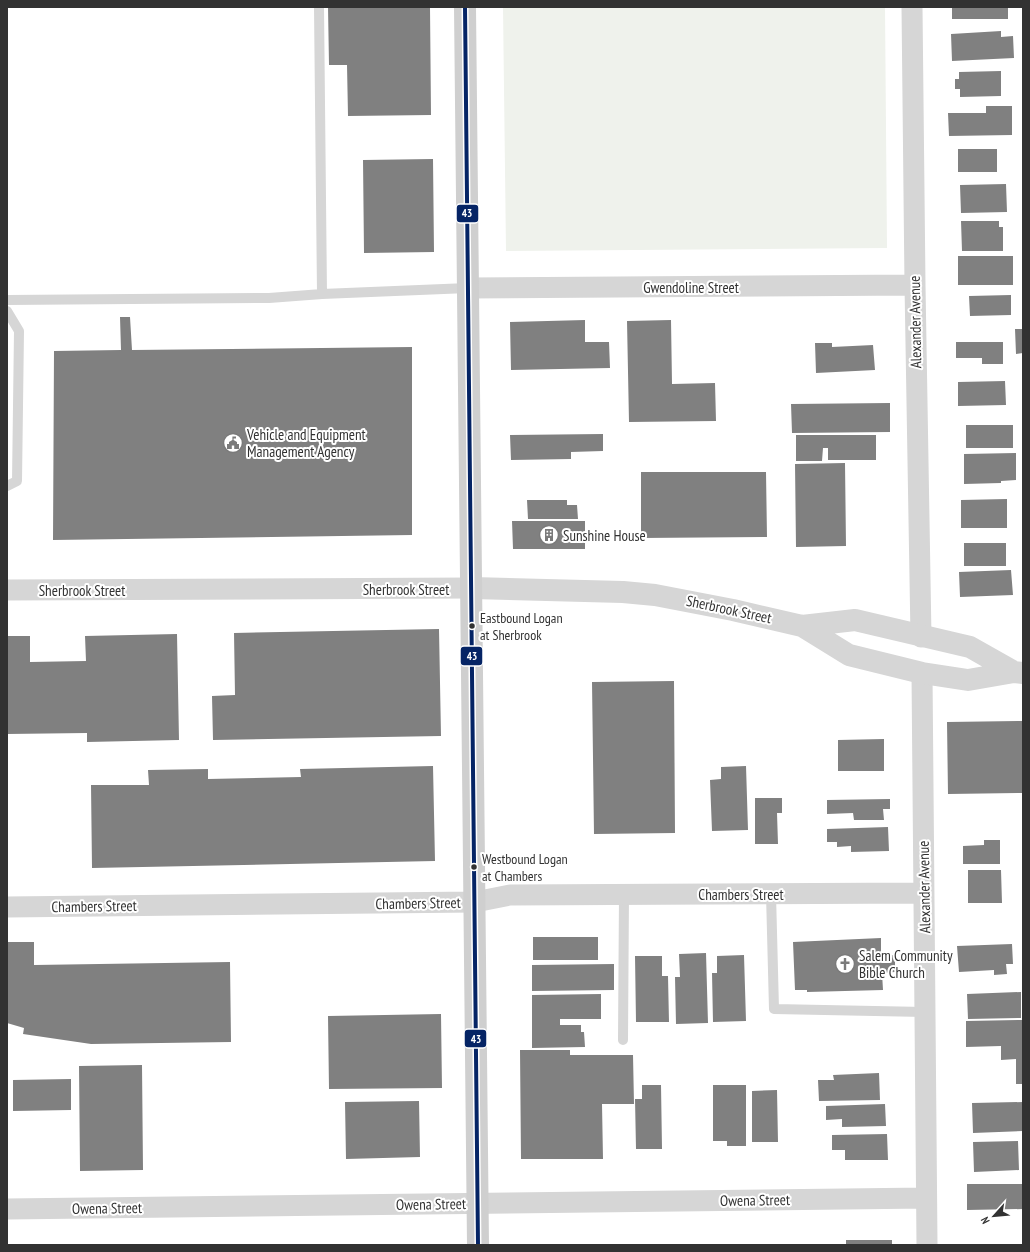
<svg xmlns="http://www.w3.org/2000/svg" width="1030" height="1252" font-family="'PT Sans Narrow',sans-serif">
  <rect width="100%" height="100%" fill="#fff"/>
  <path fill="#eff2ec" d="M503,7H885L887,248L506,251Z"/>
  <path fill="#808080" d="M328,7H430L431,115L348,116L347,65H329Z
    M952,7H1008V19H952Z
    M1001,31V37L1013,36L1014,58L952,61L951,34Z
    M1001,71V96L960,97V89H955V79H959V72Z
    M986,106H1012V135L949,136L948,113H986Z
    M958,149H997V172H958Z
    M433,159L434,252L364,253L363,160Z
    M1006,184L1007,212L961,213L960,185Z
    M961,221H999V227H1003V251H962Z
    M958,256H1013V285H958Z
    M1011,295V315L970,316L969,296Z
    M120,317H130L132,350L412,347V535L53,540L54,351L121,350Z
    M585,320V342H609L610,368L511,370L510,322Z
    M671,320L672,384L715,383L716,421L629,422L627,321Z
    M1015,329H1023V353L1016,354Z
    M956,342H1003V364H982V358H956Z
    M815,343H832V347L873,345L875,370L816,373Z
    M1005,381L1006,405L958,406V382Z
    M890,403V432L792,433L791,404Z
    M966,425H1013V448H966Z
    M603,434V451L571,452V459L511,460L510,435Z
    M796,435H876V460H828V448H823L822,461H796Z
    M1016,453V480L1001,481V483L964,484V454Z
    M845,463L846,546L796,547L795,464Z
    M641,472H766L767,537L641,538Z
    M1007,499V528H961V500Z
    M527,500H567V505H577L578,519H528Z
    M512,521H585V549H513Z
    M964,543H1006V566H964Z
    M1011,570L1013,595L960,597L959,572Z
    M439,629L441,736L213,740L212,696L235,695L234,633Z
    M177,634L179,740L87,742V733L7,734V636H30V662L86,661L85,636Z
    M674,681L675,833L594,834L592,682Z
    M1023,721V793L948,794L947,722Z
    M884,739V771H838V740Z
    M433,766L435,861L92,868L91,785H149L148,770L208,769V779L301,777L300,769Z
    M746,766L748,830L712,831L710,780L721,779V767Z
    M755,798H782V813H777L778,844H755Z
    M890,799V809H883L884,820H854L853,813L827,814V800Z
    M888,827L889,851L851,852V846L837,847V842H827V829Z
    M984,840H1000V864H963V846L984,845Z
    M968,870H1001L1002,903H968Z
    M533,937H598V960H533Z
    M881,938V956L895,955V972L882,973L883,990L807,992V990H795L793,942Z
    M7,942H34V965L230,962L231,1042L91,1044L23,1034L24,1028L7,1023Z
    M1012,944L1013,964H1006L1007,974L994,975V970L959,972L957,946Z
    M706,953L708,1023L676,1024L675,977H680L679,954Z
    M744,955L746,1021L713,1022L712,973H717V956Z
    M635,956H662V976H668L669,1022H636Z
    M614,964V990L532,991V965Z
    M1021,992V1018L968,1019L967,994Z
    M601,994V1019H560V1025H581V1032H584L585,1047L532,1048V995Z
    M441,1014L442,1088L329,1089L328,1016Z
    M1023,1020V1084H1016V1059L1001,1060V1046L966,1047V1021Z
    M520,1050H570V1055H633L634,1104H602L603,1159H521Z
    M142,1065L143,1170L80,1171L79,1066Z
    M879,1073L880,1100L819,1101L818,1080H834L833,1075Z
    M71,1079V1110L13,1111V1080Z
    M642,1085H661L662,1149H636L635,1099H642Z
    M713,1085H746V1146H727V1141H713Z
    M777,1090L778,1142H752V1091Z
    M419,1101L420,1157L346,1159L345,1102Z
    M1023,1102V1131L973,1133L972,1103Z
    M885,1104L886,1126L842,1127V1119L826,1120V1106Z
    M887,1134L888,1160H845V1150H832V1135Z
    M1018,1141L1019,1170L974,1172L973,1142Z
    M967,1184H1023V1209L967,1210Z
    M846,1240H892V1245H846Z"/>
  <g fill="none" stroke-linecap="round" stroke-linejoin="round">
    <path stroke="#d6d6d6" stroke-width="10" d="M319,7L322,294
      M7,300L269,298L322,294L468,288
      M7,311L19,331L17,481L7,486
      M771,894L774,1009L925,1012
      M623,1040L624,894"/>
    <path stroke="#d6d6d6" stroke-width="21" d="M912,7L915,285L921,637
      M468,288L915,285
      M7,590L472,588
      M922,673L927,1245
      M7,907L475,902L510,895L924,893
      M7,1209L926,1198"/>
    <path stroke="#d6d6d6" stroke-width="22" d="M472,588L623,592L655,595L733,610L802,626L849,655L922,673L968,680L1014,672L1023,673
      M802,626L855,620L970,647L1014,672"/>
    <path stroke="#cfcfcf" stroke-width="22" d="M465,7L478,1245"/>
    <g stroke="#fff" stroke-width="7">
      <path id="bus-1" d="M465,7L478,1245"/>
    </g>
    <use href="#bus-1" stroke="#052465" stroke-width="4"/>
  </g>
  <defs>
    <g id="civic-ring" transform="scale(1)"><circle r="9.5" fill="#fff" stroke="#7a7a7a" stroke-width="1.5"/><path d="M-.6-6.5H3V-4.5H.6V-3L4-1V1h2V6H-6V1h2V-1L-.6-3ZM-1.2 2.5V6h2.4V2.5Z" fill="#7a7a7a"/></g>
    <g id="building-ring" transform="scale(1)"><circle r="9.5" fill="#fff" stroke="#7a7a7a" stroke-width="1.5"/><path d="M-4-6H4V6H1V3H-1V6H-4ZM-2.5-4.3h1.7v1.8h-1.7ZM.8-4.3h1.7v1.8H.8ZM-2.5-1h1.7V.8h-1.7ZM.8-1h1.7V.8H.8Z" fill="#7a7a7a"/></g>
    <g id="church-ring" transform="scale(1)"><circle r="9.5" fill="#fff" stroke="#7a7a7a" stroke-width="1.5"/><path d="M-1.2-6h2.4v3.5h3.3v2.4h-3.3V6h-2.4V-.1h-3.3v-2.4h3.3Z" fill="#7a7a7a"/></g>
  </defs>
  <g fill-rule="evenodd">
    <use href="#civic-ring" x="233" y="443"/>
    <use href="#building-ring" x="549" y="535"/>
    <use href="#church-ring" x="845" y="964"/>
  </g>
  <g fill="#323232" stroke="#fff" stroke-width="1.5">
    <circle cx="472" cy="626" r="3.5"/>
    <circle cx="474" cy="867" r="3.5"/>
  </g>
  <g text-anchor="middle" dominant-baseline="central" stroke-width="4" stroke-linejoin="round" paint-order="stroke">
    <g font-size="14" fill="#323232" stroke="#fff" text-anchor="start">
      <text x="480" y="618">Eastbound Logan<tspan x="480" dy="17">at Sherbrook</tspan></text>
      <text x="482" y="859">Westbound Logan<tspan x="482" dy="17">at Chambers</tspan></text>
    </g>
    <g font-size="15" fill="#323232" stroke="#fff">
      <text x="691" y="287">Gwendoline Street</text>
      <text transform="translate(915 322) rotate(-91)">Alexander Avenue</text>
      <text x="406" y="589">Sherbrook Street</text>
      <text x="82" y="590">Sherbrook Street</text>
      <text transform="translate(729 609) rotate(12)">Sherbrook Street</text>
      <text transform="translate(924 887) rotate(-91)">Alexander Avenue</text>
      <text x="741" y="894">Chambers Street</text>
      <text transform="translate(418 903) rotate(-1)">Chambers Street</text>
      <text transform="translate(94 906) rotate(-1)">Chambers Street</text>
      <text transform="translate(755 1200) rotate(-1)">Owena Street</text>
      <text transform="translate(431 1204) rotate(-1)">Owena Street</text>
      <text transform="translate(107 1208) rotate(-1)">Owena Street</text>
    </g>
    <g font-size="15" fill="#323232" stroke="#fff" text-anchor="start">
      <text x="247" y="434">Vehicle and Equipment<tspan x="247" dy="17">Management Agency</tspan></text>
      <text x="563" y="535">Sunshine House</text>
      <text x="859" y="955">Salem Community<tspan x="859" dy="17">Bible Church</tspan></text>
    </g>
  </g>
  <g stroke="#fff" stroke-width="1.5">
    <rect x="456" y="204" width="23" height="19" rx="4" fill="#052465"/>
    <rect x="460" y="646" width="23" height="20" rx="4" fill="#052465"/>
    <rect x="464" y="1029" width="23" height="19" rx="4" fill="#052465"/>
  </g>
  <g font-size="11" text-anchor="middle" font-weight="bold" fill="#fff">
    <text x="467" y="217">43</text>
    <text x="472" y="660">43</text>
    <text x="476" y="1043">43</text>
  </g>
  <rect width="1030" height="1252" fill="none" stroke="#323232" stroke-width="16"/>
  <g transform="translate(994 1216) rotate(243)" stroke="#ffffff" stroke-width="3" paint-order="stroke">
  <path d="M0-3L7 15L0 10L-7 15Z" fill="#323232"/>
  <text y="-6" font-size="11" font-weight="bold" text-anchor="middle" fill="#323232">N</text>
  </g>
</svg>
